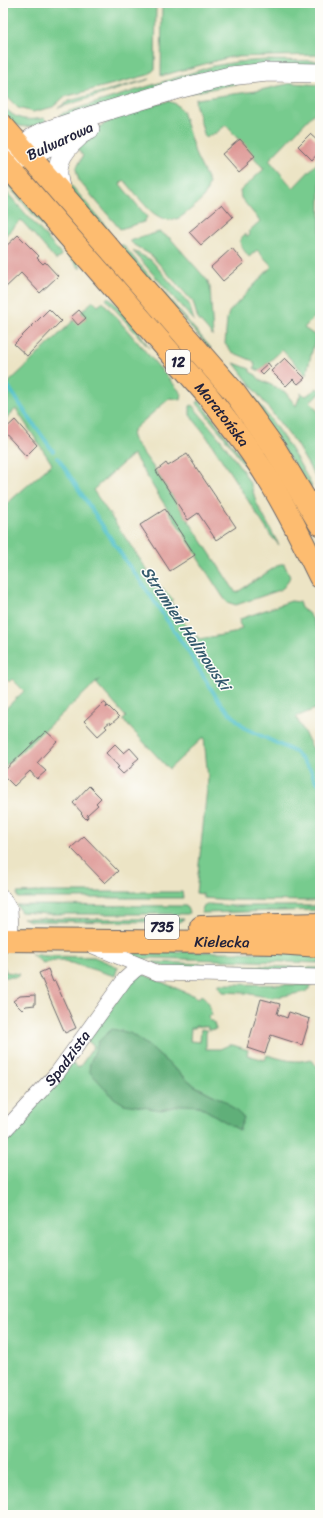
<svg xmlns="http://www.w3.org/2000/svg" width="323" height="1518" font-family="Sriracha,sans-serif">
  <rect width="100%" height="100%" fill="#fdfcf7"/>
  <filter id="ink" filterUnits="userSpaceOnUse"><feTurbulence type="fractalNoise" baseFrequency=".025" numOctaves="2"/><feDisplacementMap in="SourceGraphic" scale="8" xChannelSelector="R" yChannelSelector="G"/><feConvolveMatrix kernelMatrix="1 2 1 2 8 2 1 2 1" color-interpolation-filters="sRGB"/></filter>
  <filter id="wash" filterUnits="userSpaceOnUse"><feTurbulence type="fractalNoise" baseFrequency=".012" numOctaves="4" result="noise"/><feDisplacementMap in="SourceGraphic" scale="16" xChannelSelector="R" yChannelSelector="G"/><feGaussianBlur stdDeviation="0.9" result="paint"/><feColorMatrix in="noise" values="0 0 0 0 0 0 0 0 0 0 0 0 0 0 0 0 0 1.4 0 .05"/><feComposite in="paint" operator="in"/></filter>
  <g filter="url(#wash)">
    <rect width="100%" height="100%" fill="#ece4c5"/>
    <path fill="#77cb8e" stroke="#4c7664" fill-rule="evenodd" d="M3,3H156L155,69L148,75L64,97L53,107L33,112L18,108L3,93Z
      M162,3H320V55L230,57L161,76Z
      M266,60L320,61V67L61,119L60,114L213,66L237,62Z
      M150,79L58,108L69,101Z
      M292,83L320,85V107L269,160L293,188L320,160V311L304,328L316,336L306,375L282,350L259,371L254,368L255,365L253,361L232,352L225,344L227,319L229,312L272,266L257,250L249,257C243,248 235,243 245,234L247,237L250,235L248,232L260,221L241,198L240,191L264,169L226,125L216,133L205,137L195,103L196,99L256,91Z
      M168,101L176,104L182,111L196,156L209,182C207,195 202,201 191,209C187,212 183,216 179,218C155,228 138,194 124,180L120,184L147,217L144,222L120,229L79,181L76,169L83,156L76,147L99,127L121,115Z
      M3,106C16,120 25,121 44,118L47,121C30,129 17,130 3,115Z
      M68,170V179L71,185L109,230L105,229L65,185Z
      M8,182L80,263V269L6,183Z
      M3,188L61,254L60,257L56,260L21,220L3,238Z
      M159,232L170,238L207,280L210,287L213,336L198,319L193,302L151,255L134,245L130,241Z
      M122,244L211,348L210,349L120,247Z
      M133,251L151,260L189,304L194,321Z
      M108,297L131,319L149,348L106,299Z
      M93,301L98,306L103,302L182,394L181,400L170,398L133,430L132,438L156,471L236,593L280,564H284L290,577L285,586L280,590L236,605L227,602L223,597L197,557L198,556L159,496L133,454L93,490L156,583L168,594L173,600L171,602L187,627L185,629L191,639L197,636L199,639L234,633L242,628L239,623L240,619L291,601L299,602L301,608L308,613L312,618L320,636V707L296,717L320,762V901L232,900L203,898V894L196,893L208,779L204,737L169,769L123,720L126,717L96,683L100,679L3,768V711L24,691L12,679L9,682L3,676V507L52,464L16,409L3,421V388L74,320L86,318L81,312Z
      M234,363L250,369V372L256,375L259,379L285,392L296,406L301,393L306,396L317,388L320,391V394L310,401L320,414V485L296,444Z
      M226,364C259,401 289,442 312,486L310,487L227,369Z
      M200,401L251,470L255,480L225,438L196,402Z
      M192,405L221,440L243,471L251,485L257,504L279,545L271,536L205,434L190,415V406Z
      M38,892H182L183,898H18L17,893Z
      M209,904L232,906H320V910L201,913L203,907Z
      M16,905L186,906L189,912L188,914H48L21,912Z
      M22,918L184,919L179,922L31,921Z
      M123,951L320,953V963L149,958L144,960Z
      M31,954L47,956L94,957L118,967L115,976L61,960L43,963Z
      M154,962L320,968V971L168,968L152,963Z
      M3,964L6,972L20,974L17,977H3Z
      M138,972L199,998L201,995C208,999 209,1007 212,1015L208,1016L210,1021H213L216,1029L208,1030V1027L195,1026V1028H191L190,1041L200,1042L201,1029L206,1030V1049H220L229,1045H233L248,1050L247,1055L265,1060L267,1055C282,1059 295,1064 311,1059L318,1068L320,1067V1515H3V1139L71,1063L79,1068L94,1046L86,1040ZM99,1041L147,1045L195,1086L225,1101L240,1130L199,1106L105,1088L90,1066Z
      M219,984L311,985L312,986L305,992L272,998L245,993L223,992L219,987Z"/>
    <path fill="#61af79" stroke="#42685a" d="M112,1029L130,1033L147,1045L195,1086L225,1101L244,1118L239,1130L199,1106L182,1105L161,1110L124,1104L114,1098L89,1071L90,1063L99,1041Z"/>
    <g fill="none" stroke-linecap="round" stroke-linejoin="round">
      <path stroke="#55c3cb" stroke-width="4" d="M3,378L27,415L53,451
        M58,458L127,563L140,580L189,653L215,695L223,706L245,728L295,752L311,770L314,778L320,785"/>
    </g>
    <g id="blocks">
      <path fill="#de9996" d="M310,134L320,143V151L312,160L298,146Z
        M240,139L255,156L247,163L248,165L239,173L222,154Z
        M222,204L233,217L201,245L189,232Z
        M18,235L39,256L37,258L43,264L45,262L58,276L40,293L21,273L3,290V249Z
        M232,248L244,263L223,281L211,267Z
        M49,309L61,321L27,356L14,344Z
        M79,310L86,318L78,325L71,317Z
        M285,358L305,378L298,384L293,379L286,386L271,371Z
        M268,363L271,367L263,375L259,371Z
        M15,420L37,445L26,456L3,431Z
        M187,454L236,527L216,540L198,513L188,520L156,471L166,463L168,466Z
        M165,509L195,555L170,571L140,525Z
        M103,703H105L107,705L106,708L108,706L119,717L111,724L110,722L105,726L107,728L98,736L84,721Z
        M46,731L57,741L37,763L46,771L37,779L30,771L14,786L3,775V772Z
        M115,744L124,753L130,748L139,758L133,763L135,764L123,774L117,768L119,767L106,753Z
        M89,786L101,798L96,803L98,805L87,815L88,817L86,819L81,814L82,813L73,803Z
        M84,836L118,871L105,883L71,848Z
        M48,969L53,982L55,981L76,1028L65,1033L39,973Z
        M35,995V1005L26,1006L22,1010L13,1001L20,996Z
        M261,999L280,1004L277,1014L287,1018L289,1012L310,1019L302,1045L271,1035L265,1054L247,1048Z"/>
    </g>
  </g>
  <g filter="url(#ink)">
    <use href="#blocks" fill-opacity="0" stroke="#69666b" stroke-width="1"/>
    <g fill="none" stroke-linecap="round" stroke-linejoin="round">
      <g stroke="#69666b" stroke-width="16">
        <g id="minor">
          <path d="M3,898L10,910L11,927"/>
          <path d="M91,945L158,973L320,977"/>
          <path id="s1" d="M3,1132L58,1072L125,979L135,970L141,966"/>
        </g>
      </g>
      <g stroke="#69666b" stroke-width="20">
        <path id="tertiary" d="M16,162L90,129
          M8,166L21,147L32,138L40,133L93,115L182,88L230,76L268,72L320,73
          M62,193C53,168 59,154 79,137"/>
      </g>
      <g stroke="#69666b" stroke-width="24">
        <g id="primary">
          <path d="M3,126L234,392L275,449L320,524"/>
          <path id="s2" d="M3,161L208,396C224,416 240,436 254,457C280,495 300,536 320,577"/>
          <path d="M201,927L320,924"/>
          <path id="s3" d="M3,940L228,942L277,943L320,946"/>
        </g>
      </g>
      <use href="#minor" stroke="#fff" stroke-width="15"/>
      <use href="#tertiary" stroke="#fff" stroke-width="19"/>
      <use href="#primary" stroke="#fdbc6f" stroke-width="22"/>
    </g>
  </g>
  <g text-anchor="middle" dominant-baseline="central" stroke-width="3" stroke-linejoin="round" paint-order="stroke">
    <g fill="#fdfcf7" stroke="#646373" stroke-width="1">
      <rect x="166" y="350" width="24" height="24" rx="3"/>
      <rect x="145" y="915" width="34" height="24" rx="3"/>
    </g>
    <g font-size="14" font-weight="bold" fill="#22223b">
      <text x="178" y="362">12</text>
      <text x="162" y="927">735</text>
    </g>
    <g font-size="15" fill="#22223b" stroke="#fdfcf7">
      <text transform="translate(60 141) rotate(-25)">Bulwarowa</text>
      <text stroke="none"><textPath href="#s2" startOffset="335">Maratońska</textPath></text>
      <text stroke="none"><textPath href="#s3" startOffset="219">Kielecka</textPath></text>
      <text stroke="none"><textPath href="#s1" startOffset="98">Spadzista</textPath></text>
    </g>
    <g font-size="16" font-style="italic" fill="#345a6d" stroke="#fdfcf7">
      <text transform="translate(186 628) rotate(56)">Strumień Halinowski</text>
    </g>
  </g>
  <rect width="323" height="1518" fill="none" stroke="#fdfcf7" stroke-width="16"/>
</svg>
